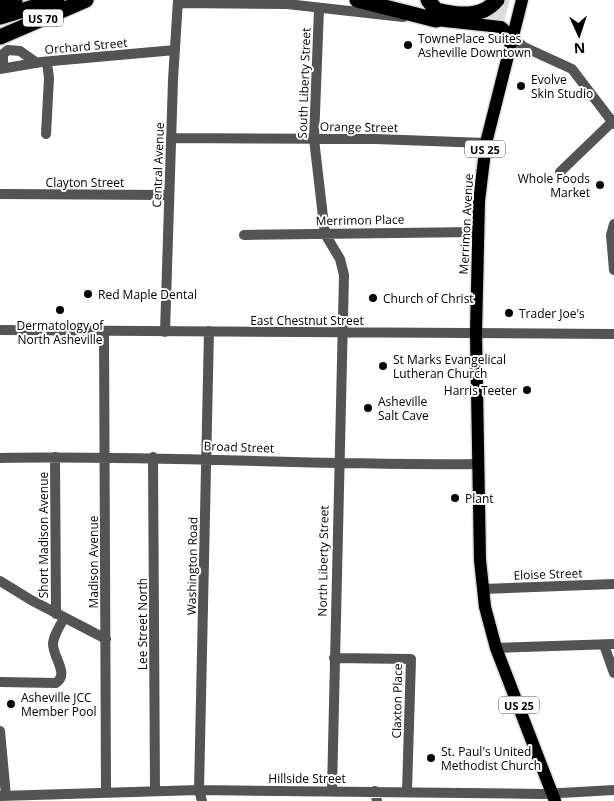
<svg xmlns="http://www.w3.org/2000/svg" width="614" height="801" font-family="'Open Sans',sans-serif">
  <rect width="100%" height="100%" fill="#fff"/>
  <path fill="#dbdbdb" d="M503,0H510L503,24L488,21L491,13Z"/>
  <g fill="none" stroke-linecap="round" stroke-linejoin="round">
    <g stroke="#dbdbdb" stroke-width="15">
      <path id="major" d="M522,0L486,143L479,201L476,333L480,560L485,607L496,648L555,801
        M436,20L501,27L512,37"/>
    </g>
    <g stroke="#dbdbdb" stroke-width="18">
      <path id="highway" d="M357,0L436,20
        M428,0L436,10C458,15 481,19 497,0
        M0,5L15,0
        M0,17L57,0
        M0,37L86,0"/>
    </g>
    <path stroke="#545454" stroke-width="10" d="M178,3L287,4L403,17
      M319,9L314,139L325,234L340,259L344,275L332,790
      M512,37L524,47L572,69L614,124
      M3,68V54L8,50L20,51L37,63
      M0,69L41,62L175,50
      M46,134L49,78L47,62
      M171,138L375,139L486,143
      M560,172L614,120
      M0,194L169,195
      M614,224L611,235L614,270
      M244,235L478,232
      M0,330L614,334
      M104,331L106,792
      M165,332L173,80L178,0
      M55,457L56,614
      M153,457L155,790
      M0,458C159,455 319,466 478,464
      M0,581L31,600L106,639
      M483,589L614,584
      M604,645L614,673
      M496,648L614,644
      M334,658L411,659L407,791
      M0,682L56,683C70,674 52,656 53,643C54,634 60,626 64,618
      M0,731L6,796
      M375,791L377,801
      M0,796L199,790L543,794L614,790
      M202,801L199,790L209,331"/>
    <use href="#major" stroke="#000" stroke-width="12"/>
    <use href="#highway" stroke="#000" stroke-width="15"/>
  </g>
  <g fill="#000" stroke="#fff" stroke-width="2">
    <circle cx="408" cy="45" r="5"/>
    <circle cx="521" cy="86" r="5"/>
    <circle cx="600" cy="185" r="5"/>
    <circle cx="88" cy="294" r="5"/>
    <circle cx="373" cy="298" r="5"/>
    <circle cx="60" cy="310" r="5"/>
    <circle cx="509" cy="313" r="5"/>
    <circle cx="383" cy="366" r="5"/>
    <circle cx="527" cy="390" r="5"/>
    <circle cx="368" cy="408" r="5"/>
    <circle cx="455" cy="498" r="5"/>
    <circle cx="11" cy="704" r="5"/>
    <circle cx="431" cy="758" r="5"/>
  </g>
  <g text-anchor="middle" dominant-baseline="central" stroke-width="4" stroke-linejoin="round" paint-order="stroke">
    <g fill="#fff" stroke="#4c4c4c" stroke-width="1">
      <rect x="23" y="9.5" width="40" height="17" rx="4"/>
      <rect x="465" y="140.5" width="40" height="17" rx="4"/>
      <rect x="499" y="696.5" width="40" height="17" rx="4"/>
    </g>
    <g font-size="11" font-weight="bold" fill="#000">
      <text x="43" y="18">US 70</text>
      <text x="485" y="149">US 25</text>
      <text x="519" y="705">US 25</text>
    </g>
    <g font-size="12" fill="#000" stroke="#fff" text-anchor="start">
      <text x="418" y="38">TownePlace Suites<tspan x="418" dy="14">Asheville Downtown</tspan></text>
      <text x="531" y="79">Evolve<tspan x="531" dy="14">Skin Studio</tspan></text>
      <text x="590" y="178" text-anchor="end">Whole Foods<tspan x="590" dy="14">Market</tspan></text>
      <text x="98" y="294">Red Maple Dental</text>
      <text x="383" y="298">Church of Christ</text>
      <text x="519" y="313">Trader Joe's</text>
      <text x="60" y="325" text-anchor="middle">Dermatology of<tspan x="60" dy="14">North Asheville</tspan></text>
      <text x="393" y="359">St Marks Evangelical<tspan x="393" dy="14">Lutheran Church</tspan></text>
      <text x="517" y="390" text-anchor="end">Harris Teeter</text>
      <text x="378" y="401">Asheville<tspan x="378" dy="14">Salt Cave</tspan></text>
      <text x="465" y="498">Plant</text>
      <text x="21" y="697">Asheville JCC<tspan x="21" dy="14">Member Pool</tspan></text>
      <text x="441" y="751">St. Paul's United<tspan x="441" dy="14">Methodist Church</tspan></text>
    </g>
    <g font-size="12" fill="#000" stroke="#fff">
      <text transform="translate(86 46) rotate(-5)">Orchard Street</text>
      <text transform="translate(304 83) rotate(-88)">South Liberty Street</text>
      <text transform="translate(359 127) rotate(1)">Orange Street</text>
      <text transform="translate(158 165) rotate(-88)">Central Avenue</text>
      <text x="85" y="182">Clayton Street</text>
      <text transform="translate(360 220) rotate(-1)">Merrimon Place</text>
      <text transform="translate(466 224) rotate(-87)">Merrimon Avenue</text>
      <text x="307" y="320">East Chestnut Street</text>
      <text transform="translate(239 447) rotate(2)">Broad Street</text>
      <text transform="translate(43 535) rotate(-90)">Short Madison Avenue</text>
      <text transform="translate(323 561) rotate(-89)">North Liberty Street</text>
      <text transform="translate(93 562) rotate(-90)">Madison Avenue</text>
      <text transform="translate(192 566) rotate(-89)">Washington Road</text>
      <text transform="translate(548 574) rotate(-2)">Eloise Street</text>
      <text transform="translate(142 624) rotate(-90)">Lee Street North</text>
      <text transform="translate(397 701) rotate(-89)">Claxton Place</text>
      <text x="307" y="778">Hillside Street</text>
    </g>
  </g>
  <g transform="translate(579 35) rotate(177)" stroke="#ffffff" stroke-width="4" paint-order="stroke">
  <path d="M0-4L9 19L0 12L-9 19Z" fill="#000000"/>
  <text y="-8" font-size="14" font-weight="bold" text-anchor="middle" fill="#000000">N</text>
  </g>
</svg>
